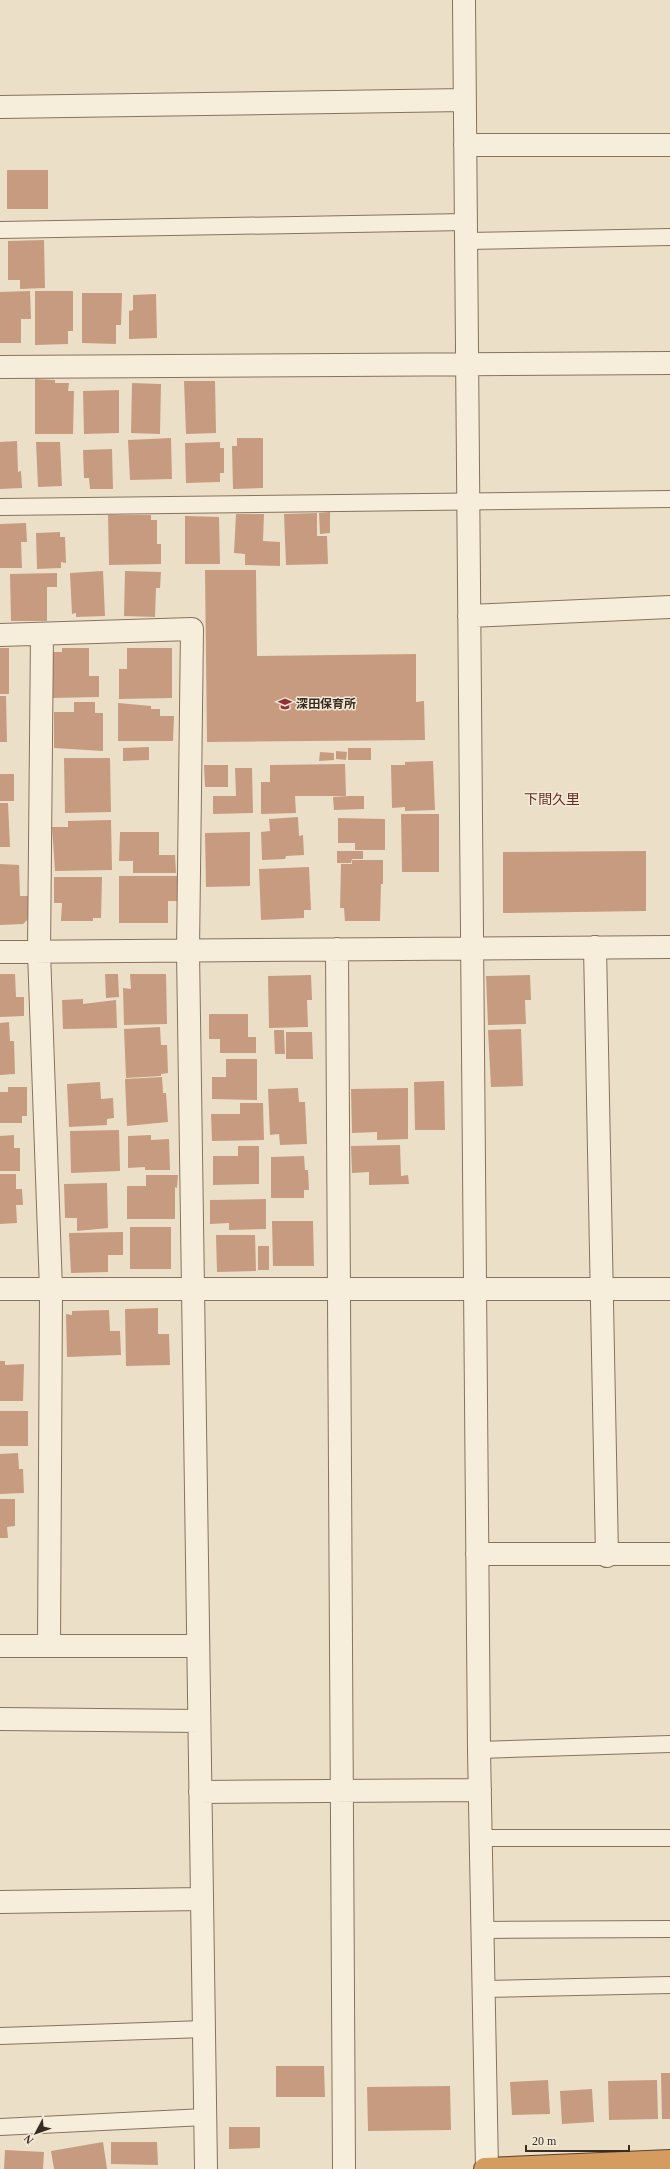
<svg xmlns="http://www.w3.org/2000/svg" width="670" height="2169" font-family="'Times New Roman','Noto Sans JP',serif">
  <rect width="100%" height="100%" fill="#ecdfc8"/>
  <path fill="#c79b80" d="M7,170H48V209H7Z
    M44,240L45,288L20,289V280H8V241Z
    M30,291L31,319H21V343H0V292Z
    M35,291H73V331H68V344L35,345Z
    M82,293H122L121,325H116V344L82,343Z
    M156,294L157,338L129,339V311L133,310V295Z
    M35,379L55,380V383H69L68,391H74L73,434H35Z
    M184,381H215L216,433L186,434Z
    M132,383L161,384L160,434L131,433Z
    M119,390V433L84,434L83,391Z
    M171,438L172,479L130,480L128,440Z
    M237,438H263V488L233,489L232,446H237Z
    M17,441L18,472L21,471L22,488L0,489V442Z
    M36,442H60L62,486L38,487Z
    M220,442V448H224V473H220V482L186,483L185,443Z
    M112,449L113,489H90L89,478H84L83,450Z
    M330,512V533L320,534L319,513Z
    M317,513V536H327L328,564L286,565L284,514Z
    M236,514H264L263,541L280,542V566L245,565V554L234,553Z
    M108,515H151V520H157V544H161V564L109,565Z
    M185,516L219,517L220,564H185Z
    M26,523L27,542H21L22,568H0V524Z
    M60,532V537H65L66,563L61,562V568L37,569L36,533Z
    M205,570H256L257,656L416,654V702L424,701L425,740L207,742Z
    M103,571L105,616L76,617V613L72,614L70,573Z
    M125,571L161,572L160,588H156L155,617L124,616Z
    M57,573V587H47V621H11L10,574Z
    M0,648H9V694H0Z
    M62,648H89V676H99V697L52,698L51,652H62Z
    M127,648H172V698L119,699V669H127Z
    M0,696H6L7,742H0Z
    M74,702H95V713H103V751L54,748V712H74Z
    M118,703L151,706V709H160V716H174L173,741H118Z
    M149,747V760L123,761V748Z
    M348,748H371V760H348Z
    M336,751L347,752L346,760L336,759Z
    M320,752L334,753V760L319,761Z
    M64,758H110L111,812L65,813Z
    M433,761L435,810L405,811V807L392,808L391,765H405V762Z
    M345,764L346,796H295L296,813L261,814V782H270V765Z
    M204,765H228V787H205Z
    M235,768H252L253,813L213,814V796H236Z
    M0,774H14V801H0Z
    M350,796H364V809L334,810L333,797Z
    M0,803H8L10,847H0Z
    M401,814H439V872H402Z
    M298,817L299,836L303,835L304,855L286,856L285,859L262,860L261,832L270,831L269,819Z
    M338,818L385,819V850H355V843H338Z
    M111,820L112,870L55,871L52,827H68V821Z
    M120,832H159V855H175L176,873H133V861H119Z
    M250,832V886L206,887L205,833Z
    M337,851H363V859H352L351,863H337Z
    M646,851V911L503,913V852Z
    M352,860H383V884H381L380,921H345L344,908H340L341,864H352Z
    M0,864L19,865L20,896H29V918L23,924L0,925Z
    M309,867L311,910H304V918L261,920L259,869Z
    M119,876H177V901H168V923H119Z
    M54,877H102L101,918H93V921H61L62,903H54Z
    M0,974H15L16,997H24V1016L0,1017Z
    M105,974H118L119,997L106,998Z
    M130,974H166L167,1024L124,1025L123,988L131,989Z
    M311,975L312,1000H307L308,1027L269,1028L268,976Z
    M530,975L531,1000H525L526,1024L488,1025L486,976Z
    M83,999V1004L116,1000L117,1028L63,1029L62,1000Z
    M209,1014H248V1037H256V1053H220V1039H209Z
    M9,1022L10,1041H14L15,1074L0,1075V1023Z
    M160,1027L161,1045H167L168,1073L161,1074V1076L126,1078L124,1029Z
    M521,1029L523,1086L491,1087L488,1030Z
    M274,1030H284L285,1054H275Z
    M286,1032H312L313,1059H286Z
    M226,1059H257V1100L212,1099V1077H226Z
    M162,1077L163,1093H166L168,1122L127,1126L125,1079Z
    M444,1081L445,1130H415L414,1082Z
    M100,1082L101,1099L113,1098L114,1118L107,1119V1125L69,1127L67,1084Z
    M8,1087H27V1116H22V1123H0V1092H8Z
    M298,1088L299,1102H305L307,1144L280,1145L279,1134L270,1135L268,1089Z
    M408,1088V1139L377,1140V1132L352,1133L351,1089Z
    M240,1103H263L264,1140L212,1141L211,1114H240Z
    M119,1130L120,1171L71,1173L70,1131Z
    M14,1135V1148H20V1171H0V1136Z
    M151,1135V1140L169,1139L170,1170H145V1167L128,1168V1136Z
    M400,1145L401,1176L408,1175L409,1184L369,1185V1172L352,1173L351,1146Z
    M238,1146H259V1184L213,1185V1156H238Z
    M304,1156L305,1170H308L309,1190H304V1198H271V1157Z
    M0,1174H16V1189H22L23,1205H16L17,1223L0,1224Z
    M146,1175H178L177,1188L175,1187V1219H127V1186H146Z
    M107,1183L108,1228L77,1231V1218H65L64,1184Z
    M266,1199V1229L229,1230V1223L210,1224V1200Z
    M272,1221H313L314,1266H273Z
    M130,1227H171V1269H130Z
    M123,1232V1255H108V1272L71,1273L69,1233Z
    M216,1235H255L256,1271L217,1272Z
    M258,1246H269V1270H258Z
    M158,1308V1334H169L170,1365L126,1366L125,1309Z
    M109,1310L110,1331H120L121,1355L67,1357L66,1314L72,1315V1311Z
    M0,1361H5V1365L24,1364L23,1401H0Z
    M0,1411H28V1446H0Z
    M18,1453L19,1469H23L24,1493L0,1494V1454Z
    M0,1499H15V1526L7,1527L8,1538H0Z
    M276,2066H324L325,2097H276Z
    M661,2073H670V2119H662Z
    M548,2080L550,2114L512,2115L510,2082Z
    M657,2080L658,2119L609,2120L608,2081Z
    M450,2086L451,2130L368,2131L367,2087Z
    M592,2089L594,2122L562,2124L560,2091Z
    M229,2127H260V2148L229,2149Z
    M103,2142L107,2169H54L51,2151Z
    M111,2142H157L158,2165L111,2164Z
    M5,2150L44,2152L43,2169H4Z"/>
  <g fill="none" stroke-linecap="round" stroke-linejoin="round">
    <g stroke="#87725e" stroke-width="18">
      <path id="lane" d="M0,230L466,222
        M466,241L670,237
        M0,507L670,499
        M479,1750L670,1744
        M481,1838H670
        M483,1930L670,1929
        M484,1989L670,1985
        M0,2036L204,2029
        M0,2127L205,2117"/>
    </g>
    <g stroke="#87725e" stroke-width="24">
      <path id="street" d="M464,0L479,1750L487,2168
        M0,107L464,100
        M465,145H670
        M0,367L670,363
        M469,616L670,607
        M42,634L39,952L51,1290L49,1646
        M0,635L192,629L188,951L206,2169
        M595,947L607,1556
        M337,949L344,2169
        M0,952L670,947
        M0,1289H670
        M477,1554H670
        M0,1646H198
        M0,1719L199,1721
        M200,1792L480,1790
        M0,1902L201,1899"/>
    </g>
    <g stroke="#554132" stroke-width="24">
      <path id="highway" d="M485,2169L670,2161"/>
    </g>
    <use href="#lane" stroke="#f7eddb" stroke-width="16"/>
    <use href="#street" stroke="#f7eddb" stroke-width="22"/>
    <use href="#highway" stroke="#d59c5f" stroke-width="22"/>
  </g>
  <defs>
    <g id="school-bare" transform="scale(1.08)"><path d="M0-5L7-2L0 1L-7-2ZM-4 1L0 2.5L4 1V4Q0 6-4 4Z" fill="#923236" stroke="#f4ead7" stroke-width="2.5" paint-order="stroke"/></g>
  </defs>
  <g fill-rule="evenodd">
    <use href="#school-bare" x="285" y="704"/>
  </g>
  <g text-anchor="middle" dominant-baseline="central" stroke-width="3" stroke-linejoin="round" paint-order="stroke">
    <g font-size="12" font-weight="bold" fill="#382b21" stroke="#f4ead7" text-anchor="start">
      <text x="296" y="704">深田保育所</text>
    </g>
    <g font-size="14" fill="#622d23" stroke="#f4ead7">
      <text x="552" y="799">下間久里</text>
    </g>
  </g>
  <g transform="translate(36 2133) rotate(229)" stroke="#f4ead7" stroke-width="3" paint-order="stroke">
  <path d="M0-3L7 15L0 10L-7 15Z" fill="#382b21"/>
  <text y="-6" font-size="11" font-weight="bold" text-anchor="middle" fill="#382b21">N</text>
  </g>
  <path d="M526 2145v6h103v-6" fill="none" stroke="#382b21" stroke-width="2"/>
  <text x="532" y="2145" font-size="12" fill="#382b21" stroke="#f4ead7" stroke-width="3" paint-order="stroke">20 m</text>
</svg>
